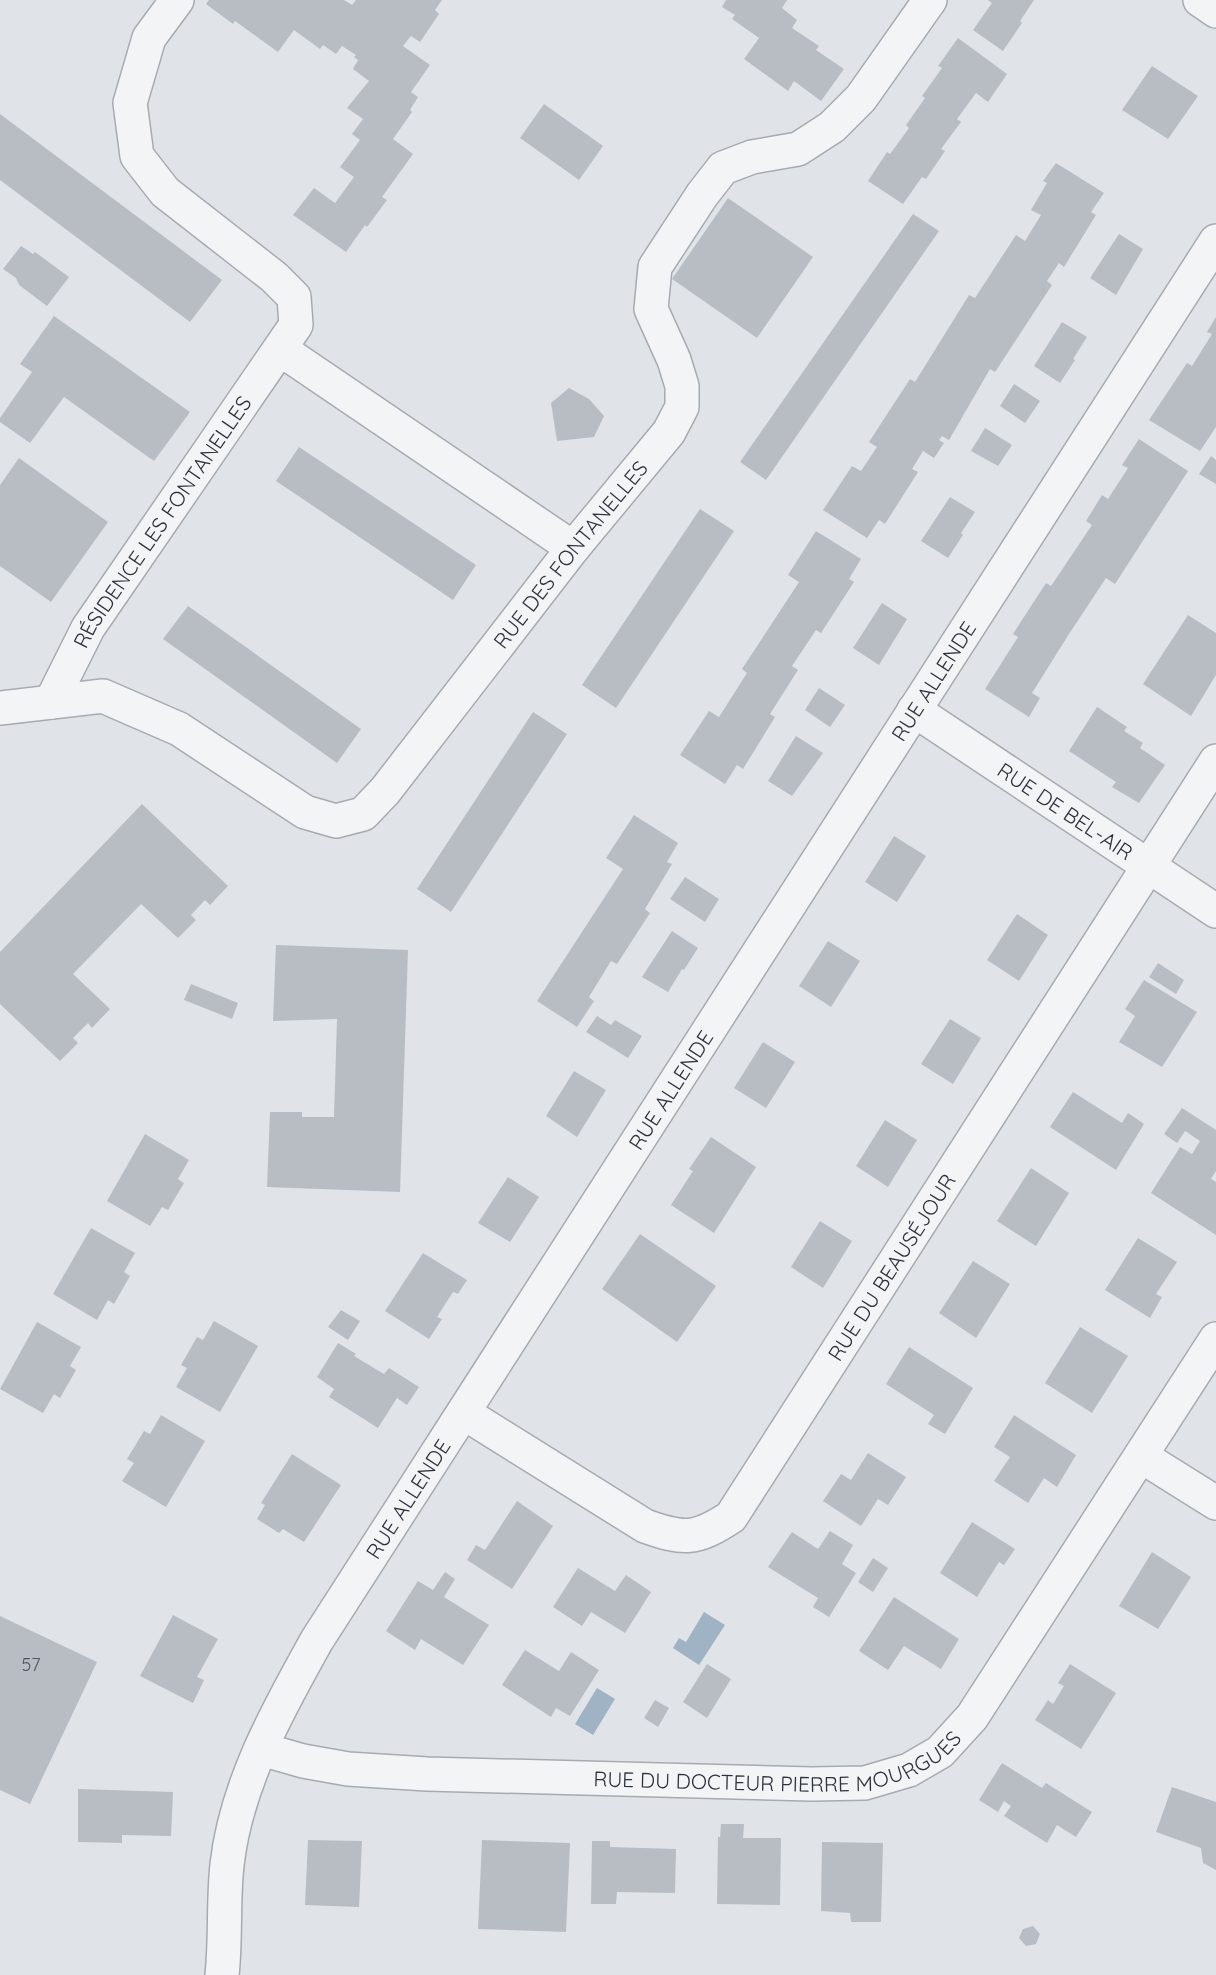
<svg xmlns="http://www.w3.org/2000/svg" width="1216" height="1975" font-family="Quicksand,sans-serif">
  <rect width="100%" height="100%" fill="#e0e4e8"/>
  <path fill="#9fb3c4" d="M704,1612L725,1625L699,1665L673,1648L679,1638L686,1642Z
    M597,1688L615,1699L593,1735L575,1724Z"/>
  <path fill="#b8bdc4" d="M209,0H344L352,5L356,0H442L435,10L439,14L420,42L411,36L403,46L430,65L411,92L418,97L410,110L412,112L393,139L413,154L382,197L387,200L367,227L365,225L346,252L293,215L314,188L335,203L354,177L340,167L360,140L352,134L363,119L347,108L369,81L353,69L358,60L354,57L356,55L342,46L336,54L323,45L320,49L294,30L278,52L235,21L233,24L206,4Z
    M726,0H787L782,8L797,20L792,28L819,46L816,50L844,69L821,101L794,81L788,91L744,59L759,38L732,19L735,15L722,7Z
    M988,0H1034L1020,21L1022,23L1003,51L973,30L992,3Z
    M958,38L1007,74L988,102L976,93L957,119L961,122L941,149L945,151L926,179L922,177L903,204L868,181L887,152L890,154L909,128L906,125L925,98L922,96L942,68L938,66Z
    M1152,66L1198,96L1168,139L1122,110Z
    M544,104L603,146L579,180L520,138Z
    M0,114L222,280L190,322L0,180Z
    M1056,163L1104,193L1091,212L1096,215L1064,267L1059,263L1047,281L1052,285L995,372L990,369L949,440L942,436L939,440L944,443L934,458L923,451L912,469L918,472L885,524L879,520L867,538L823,510L852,466L861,471L877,447L869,442L910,379L915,382L969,295L975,298L1016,235L1025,241L1041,215L1031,210L1047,183L1043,181Z
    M728,198L813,257L757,338L672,279Z
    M913,214L939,231L766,480L740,462Z
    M1119,234L1143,249L1116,295L1090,278Z
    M21,246L33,254L35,252L69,277L47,306L19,285L16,278L3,269Z
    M54,316L190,412L154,461L64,397L30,443L0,422V418L32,372L20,364Z
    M1216,317V427L1200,451L1149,420L1187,363L1192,366L1212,334L1207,332Z
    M1062,322L1087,337L1073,359L1075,360L1060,383L1034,366Z
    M1014,384L1040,401L1025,423L1000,406Z
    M569,388L589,399L604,416L594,437L557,441L551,403Z
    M985,428L1012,445L998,466L971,451Z
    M1139,439L1188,471L1115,584L1106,578L1069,634L1032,693L1040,698L1029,717L985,689L1018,637L1013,634L1046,583L1051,586L1092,525L1086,521L1102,495L1108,499L1128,468L1122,465Z
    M299,447L476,565L453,600L276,481Z
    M1211,456L1216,460V484L1199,474Z
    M19,458L108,522L51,602L0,566V485Z
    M950,497L975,512L961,533L963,535L948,558L921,541Z
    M700,509L734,531L616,708L582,685Z
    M816,531L861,559L849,579L854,582L821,633L816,630L792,666L798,670L770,714L775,717L743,769L737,765L725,784L680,755L709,711L719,717L747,673L742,669L799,582L788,575Z
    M882,603L907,619L879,665L853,648Z
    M188,606L361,729L337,763L163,639Z
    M1188,615L1216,633V675L1191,716L1143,684Z
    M819,688L845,705L830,727L805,710Z
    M1097,707L1127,727L1124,731L1143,743L1140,748L1165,765L1139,803L1112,787L1116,782L1069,751Z
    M533,712L567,734L451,912L417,889Z
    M796,736L823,753L792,796L768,781Z
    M142,804L228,886L210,905L205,900L191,915L196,920L178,938L141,904L73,974L110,1009L92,1028L88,1023L73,1038L78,1043L60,1061L0,1004V952Z
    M634,815L678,843L667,862L672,864L645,909L650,913L617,964L611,961L589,997L594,1001L577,1027L537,1001L623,869L606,858Z
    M894,836L926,856L897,902L865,882Z
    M685,877L719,899L705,922L670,899Z
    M1017,914L1048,935L1019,981L987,960Z
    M672,931L698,948L684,970L682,969L668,992L642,977Z
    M828,941L860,961L831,1007L799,986Z
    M276,945L408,950L400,1192L267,1187L270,1112H302V1117H334L337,1019L273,1021Z
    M1158,963L1184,980L1176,994L1149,977Z
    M1144,980L1197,1012L1162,1067L1119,1042L1135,1016L1125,1009Z
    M191,984L238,1003L232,1019L184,1000Z
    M597,1016L611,1025L615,1020L642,1036L628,1058L586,1032Z
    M950,1019L981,1038L953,1084L921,1064Z
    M763,1042L795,1062L766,1108L734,1088Z
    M574,1071L606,1090L577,1137L546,1116Z
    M1073,1092L1122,1123L1128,1113L1144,1124L1116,1170L1050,1127Z
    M1182,1108L1216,1130V1171L1211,1179L1216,1182V1235L1151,1193L1180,1147L1192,1154L1200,1141L1185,1131L1177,1143L1164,1134Z
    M885,1120L917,1140L888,1187L856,1166Z
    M145,1134L189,1160L178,1179L184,1183L168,1210L162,1207L150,1226L107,1201Z
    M711,1137L756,1167L714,1233L671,1205L693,1171L689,1169Z
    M1031,1168L1069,1193L1036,1246L997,1221Z
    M508,1177L539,1197L510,1242L478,1223Z
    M820,1221L852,1241L823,1288L791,1267Z
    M91,1228L135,1253L124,1272L130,1276L114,1304L108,1300L97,1320L53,1294Z
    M640,1234L716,1286L677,1342L602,1289Z
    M1138,1238L1177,1262L1156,1294L1162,1297L1150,1318L1105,1290Z
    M423,1253L467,1280L458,1294L453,1292L437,1317L442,1319L429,1339L385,1311Z
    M973,1261L1010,1284L976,1338L939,1313Z
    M341,1310L360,1321L348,1340L328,1327Z
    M214,1321L258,1346L220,1412L176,1387L187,1368L181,1365L197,1337L203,1340Z
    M37,1322L81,1347L70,1366L76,1370L60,1398L54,1394L43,1413L0,1389Z
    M1080,1327L1128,1356L1092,1413L1045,1383Z
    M338,1343L356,1354L354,1356L384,1374L389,1368L419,1387L407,1405L397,1398L378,1428L329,1397L334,1389L317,1377Z
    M909,1347L973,1388L945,1434L928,1424L934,1415L886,1384Z
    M161,1415L205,1441L166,1507L122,1481L134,1463L127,1459L144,1431L150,1434Z
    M1014,1415L1076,1455L1057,1487L1044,1478L1028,1503L994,1481L1010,1457L994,1447Z
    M868,1453L906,1477L888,1505L878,1499L861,1526L823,1501L841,1474L851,1480Z
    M292,1454L341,1485L304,1542L283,1529L279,1533L257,1519L265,1505L261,1503Z
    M517,1501L553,1526L512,1589L467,1560L476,1545L485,1550Z
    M972,1522L1015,1549L1004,1565L999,1562L977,1597L940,1573Z
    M830,1531L853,1545L842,1564L856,1573L829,1617L813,1607L818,1598L768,1567L792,1532L818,1549Z
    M1152,1552L1191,1577L1158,1629L1119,1606Z
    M873,1558L888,1568L873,1592L858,1582Z
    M578,1568L615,1591L626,1575L651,1592L625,1633L591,1612L582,1626L553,1607Z
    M445,1572L455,1579L444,1597L489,1625L463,1665L421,1639L415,1650L386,1631L418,1581L433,1590Z
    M894,1597L959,1639L941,1669L904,1646L888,1670L859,1651Z
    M173,1615L218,1639L197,1677L204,1680L193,1703L140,1676Z
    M0,1616L97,1662L30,1804L0,1790Z
    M525,1650L559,1671L571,1652L599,1670L570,1716L556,1708L551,1717L502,1685Z
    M707,1664L731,1679L707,1718L683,1702Z
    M1070,1664L1116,1693L1081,1749L1035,1720L1048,1700L1053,1704L1064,1686L1058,1683Z
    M655,1700L669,1708L658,1727L644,1718Z
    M1002,1763L1042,1788L1046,1783L1092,1812L1076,1837L1057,1825L1047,1843L1004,1816L1011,1806L1004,1801L998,1812L979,1800Z
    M1172,1787L1216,1802V1870L1203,1863L1201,1848L1156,1832Z
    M78,1789L173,1792L171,1836L122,1835V1843L78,1842Z
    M721,1824H744L743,1838H781L780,1905L717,1904L718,1837H720Z
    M308,1840L362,1841L359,1907L305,1905Z
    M482,1840L570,1843L566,1932L478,1929Z
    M592,1841H610V1847L676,1849L675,1893L617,1892L616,1904H591Z
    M822,1842L883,1843L881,1922H851L850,1913L821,1911Z
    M1033,1926L1040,1934L1036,1944L1026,1946L1019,1938L1023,1929Z"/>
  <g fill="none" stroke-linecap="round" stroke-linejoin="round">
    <g stroke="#a6abb1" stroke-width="36">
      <g id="minor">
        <path d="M1200,0L1216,11"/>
        <path d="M280,349L573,548"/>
        <path id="s1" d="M51,702L88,628L296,325L294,297L274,277L165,192L137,156L130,103L149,38L177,0"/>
        <path id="s2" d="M0,708L103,696L179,729L305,812L336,821L363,814L385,791L573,548L669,432L682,407V386L674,360L651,309L655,267L702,195L723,168L752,157L798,149L832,127L861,98L930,0"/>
        <path id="s3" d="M914,710L1216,911"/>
        <path id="s4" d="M464,1413L645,1526C684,1540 696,1540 731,1517L1216,761"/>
        <path d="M1141,1456L1216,1503"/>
        <path id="s5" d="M261,1749L303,1761L348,1769L427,1774L812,1784L865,1783L909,1770L940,1752L972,1717L1216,1339"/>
        <path id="s6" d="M222,1975C226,1938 223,1901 227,1865C236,1784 278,1710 317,1640L1216,241"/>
      </g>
    </g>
    <use href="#minor" stroke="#f3f4f6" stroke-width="33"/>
  </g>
  <g text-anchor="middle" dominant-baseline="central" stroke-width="5" stroke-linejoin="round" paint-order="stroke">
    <g font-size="18" fill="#4e555f">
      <text x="31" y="1664">57</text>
    </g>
    <g font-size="21" fill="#2b323d" stroke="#f0f2f5">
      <text stroke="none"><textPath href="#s1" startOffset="212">RÉSIDENCE LES FONTANELLES</textPath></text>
      <text stroke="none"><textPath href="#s2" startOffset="730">RUE DES FONTANELLES</textPath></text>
      <text stroke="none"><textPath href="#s6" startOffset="1494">RUE ALLENDE</textPath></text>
      <text stroke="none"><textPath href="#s3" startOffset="182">RUE DE BEL-AIR</textPath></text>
      <text stroke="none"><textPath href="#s6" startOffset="1008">RUE ALLENDE</textPath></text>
      <text stroke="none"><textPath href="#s4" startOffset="602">RUE DU BEAUSÉJOUR</textPath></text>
      <text stroke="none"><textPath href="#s6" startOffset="522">RUE ALLENDE</textPath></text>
      <text stroke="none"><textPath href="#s5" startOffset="524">RUE DU DOCTEUR PIERRE MOURGUES</textPath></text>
    </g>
  </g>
</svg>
